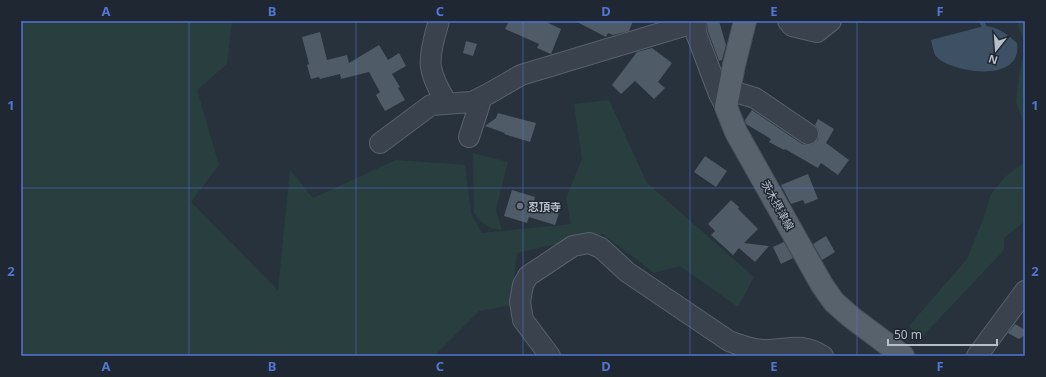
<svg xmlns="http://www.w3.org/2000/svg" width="1046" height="377" font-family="'Noto Sans','Noto Sans JP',sans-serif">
  <rect width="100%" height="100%" fill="#27323d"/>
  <path fill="#293f3f" d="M21,21H232L227,64L197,90L219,165L191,202L278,290L290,170L313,198L396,160L465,165L471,214L482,233L571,224L566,198L582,159L574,104L609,100L647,183L754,277L738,307L680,266L654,273L603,234L517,253L511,305L479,311L434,356H21Z
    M1018,21H1025V43L1018,25Z
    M1025,44V126L1016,102L1020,70Z
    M473,153L508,162L496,210L502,230L491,228L480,221L474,213Z
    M1025,162V221L1004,238V250L920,339L909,326L967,259L982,222L991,194L1006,176Z"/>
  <path fill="#3d5064" d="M984,26C997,26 1008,35 1017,43C1022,78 974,74 953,66C947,64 938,60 935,55C933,51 932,44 931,40Z"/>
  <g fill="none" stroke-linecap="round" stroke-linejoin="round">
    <path stroke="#3d5064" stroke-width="4.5" d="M981,21L984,26"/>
  </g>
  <path fill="#505b68" d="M509,21H544L561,29L551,54L537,48L539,44L505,29Z
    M575,21H633L629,31L613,35L608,33L606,37Z
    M708,21H719L726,45L722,60L719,61L708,31Z
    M320,32L327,60L347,55L349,63L379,45L388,60L399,53L406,66L392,74L400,87L398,88L405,100L385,111L376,95L380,92L369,72L341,79L340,74L320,79L319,77L311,79L307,65L309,64L302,37Z
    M466,41L477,44L473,56L463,53Z
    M652,48L672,63L658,82L665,88L654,99L635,81L621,94L612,85L637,52Z
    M752,110L802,144L807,145L813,144L818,140L819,134L818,129L815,125L818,119L834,129L826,143L849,160L838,175L821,163L818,168L785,149L784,150L769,142L771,139L746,124L745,120Z
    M498,113L536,123L530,142L504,134L505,133L485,126L496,118Z
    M705,156L727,171L716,187L694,172Z
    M808,174L818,199L805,204L803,200L791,204L781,185Z
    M512,190L535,197L533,205L559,213L555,225L529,217L527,223L504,216Z
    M731,200L739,207L738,209L758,229L744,243L769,246L755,262L739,248L733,255L711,235L715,231L708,224Z
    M826,236L835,252L822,260L813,244Z
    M784,242L793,258L781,264L773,247Z
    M1015,324L1025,330V335L1019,339L1008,333Z"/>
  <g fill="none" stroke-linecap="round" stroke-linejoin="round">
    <g stroke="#58616b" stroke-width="22">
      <path id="minor" d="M439,21C435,34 429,54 431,67C433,80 440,92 447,103
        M697,21L696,33L719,94L726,107
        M788,21L792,26L817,32L831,21
        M729,90L755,98L808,134
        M469,137L482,97
        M380,143L431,105L472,102L488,94L521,75L697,22
        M550,356L523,320L520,302L523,285L528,276L573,246L589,243L601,248L627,272L729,341C740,345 750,349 762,350C787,351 799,341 823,356
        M977,356L1025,291"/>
    </g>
    <g stroke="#464f59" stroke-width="24">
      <path id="major" d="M745,21L734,65L726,107L736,132L822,285L834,302L851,317L903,356"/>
    </g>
    <use href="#minor" stroke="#3a434d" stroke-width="20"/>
    <use href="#major" stroke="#58626d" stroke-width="22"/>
  </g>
  <path fill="none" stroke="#5375d2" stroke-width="1" stroke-opacity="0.55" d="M189,21V356M356,21V356M523,21V356M690,21V356M857,21V356M21,188H1025"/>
  <circle fill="#6b7280" stroke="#1f2832" stroke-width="1.5" cx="520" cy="206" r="4"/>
  <g text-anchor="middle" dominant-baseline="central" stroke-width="3" stroke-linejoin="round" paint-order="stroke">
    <g font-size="11" fill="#b6bec8" stroke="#1f2832">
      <text transform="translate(778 205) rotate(61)">茨木摂津線</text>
    </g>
    <g font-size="11" font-weight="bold" fill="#b6bec8" stroke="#1f2832" text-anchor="start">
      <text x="528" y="206">忍頂寺</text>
    </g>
  </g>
  <rect width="1046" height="377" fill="none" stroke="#1f2832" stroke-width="44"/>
  <g transform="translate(996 50) rotate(197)" stroke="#1f2832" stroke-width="3" paint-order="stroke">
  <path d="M0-3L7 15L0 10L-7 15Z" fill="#b6bec8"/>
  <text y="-6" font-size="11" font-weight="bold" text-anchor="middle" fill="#b6bec8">N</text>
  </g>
  <path d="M888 339v6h109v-6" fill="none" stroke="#b6bec8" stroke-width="2"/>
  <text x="894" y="339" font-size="12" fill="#b6bec8" stroke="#1f2832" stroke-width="3" paint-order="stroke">50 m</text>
  <rect x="22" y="22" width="1002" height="333" fill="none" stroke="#5375d2" stroke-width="1.5"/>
  <g font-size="13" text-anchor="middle" font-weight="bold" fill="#5375d2">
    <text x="106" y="16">A</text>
    <text x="272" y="16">B</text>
    <text x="440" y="16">C</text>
    <text x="606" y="16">D</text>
    <text x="774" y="16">E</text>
    <text x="940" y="16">F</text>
    <text x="11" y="110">1</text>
    <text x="1035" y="110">1</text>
    <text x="11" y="276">2</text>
    <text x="1035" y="276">2</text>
    <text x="106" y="371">A</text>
    <text x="272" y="371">B</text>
    <text x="440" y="371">C</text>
    <text x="606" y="371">D</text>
    <text x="774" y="371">E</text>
    <text x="940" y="371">F</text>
  </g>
</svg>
